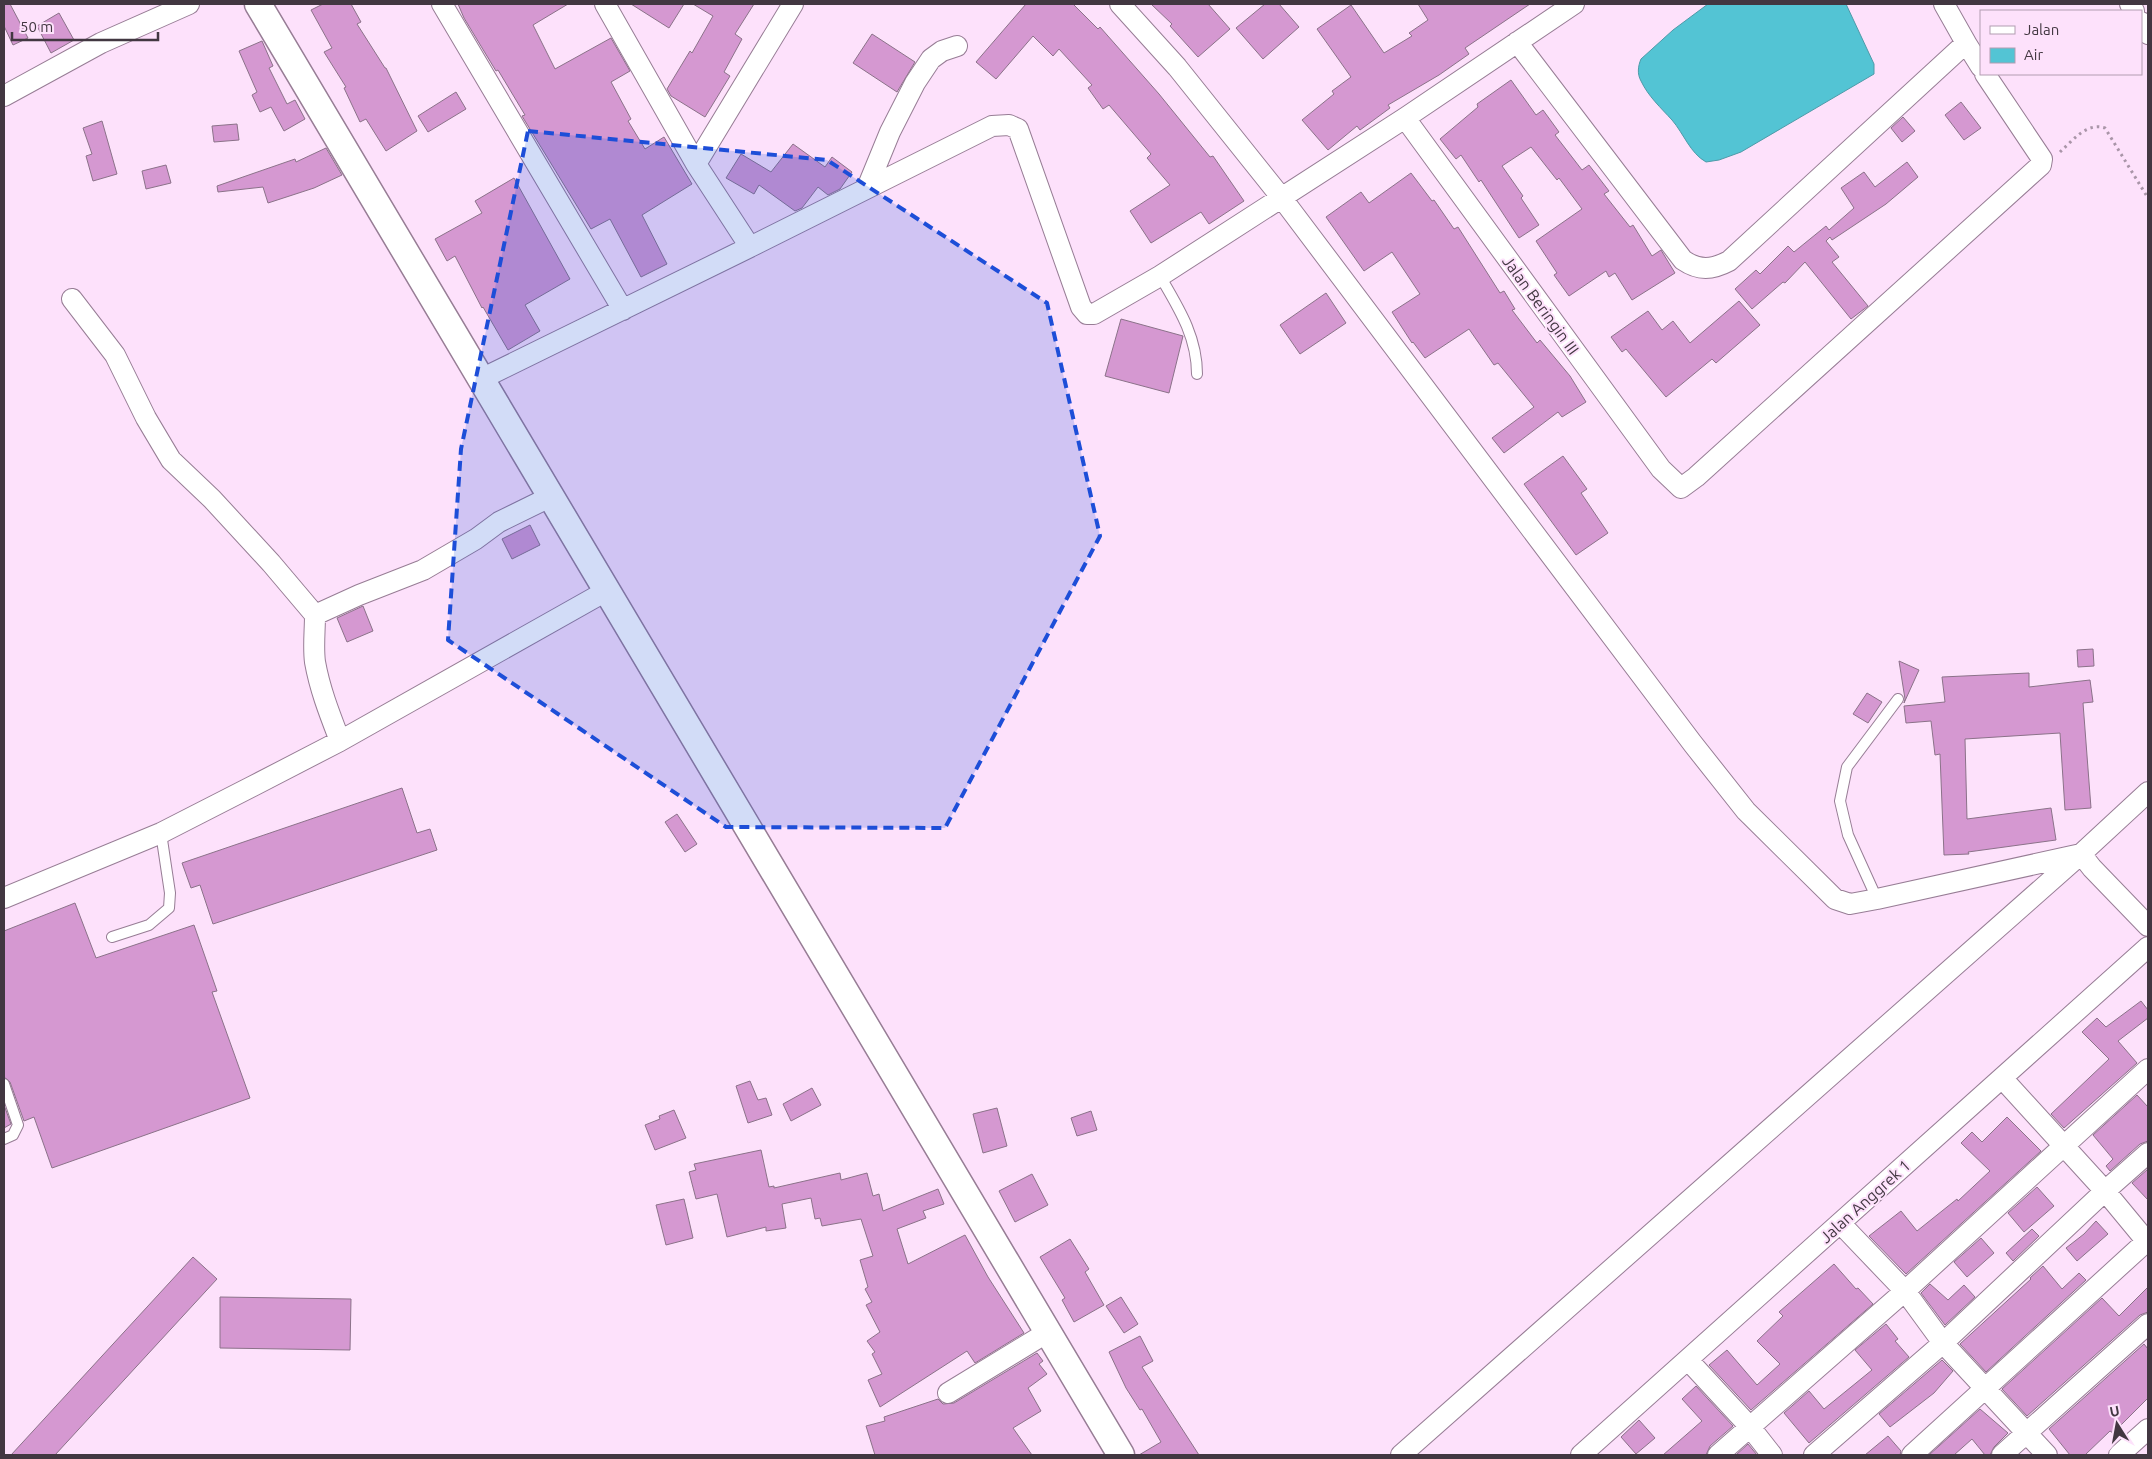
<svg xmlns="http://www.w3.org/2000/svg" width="2152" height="1459" font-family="Ubuntu,sans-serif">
  <rect width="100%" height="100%" fill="#fde1fb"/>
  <path fill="#53c4d4" stroke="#4e9aa8" d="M1708,4H1846L1874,64V74L1741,152L1719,160L1706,162C1690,153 1684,134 1672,120C1661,108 1648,96 1641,81C1637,74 1638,66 1641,59L1673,30Z"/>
  <path fill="#d598d1" stroke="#8b7289" d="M4,4H10L28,38L13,45L4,26Z
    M323,4H351L361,22L357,24L385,68H386L417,131L386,151L366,119L360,122L344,88L346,87L324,52L332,48L311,10Z
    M458,4H568L533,25L555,69L611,38L630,71L611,82L631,119L628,121L645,149L664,137L692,184L642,215L667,264L641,277L610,219L591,229L522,116L525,115L498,70L496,71L464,18Z
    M631,4H684L669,28Z
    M693,4H754L735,34L742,39L724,72L730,76L705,117L671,96L667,89L690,51L692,53L713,16Z
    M1026,4H1073L1098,29L1100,27L1159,94L1210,157L1213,156L1244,201L1209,224L1201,212L1151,243L1130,211L1170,185L1147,158L1151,154L1109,105L1103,109L1088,88L1092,85L1059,49L1053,56L1033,36L996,79L976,62Z
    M1151,4H1208L1230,29L1198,57L1170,26L1172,24Z
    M1265,4H1279L1299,27L1263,59L1236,28Z
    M1418,4H1530L1465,48L1469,54L1439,75L1388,105L1390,108L1360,130L1357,126L1328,150L1302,120L1334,94L1332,91L1351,77L1317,29L1351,5L1384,53L1412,36L1409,33L1428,20Z
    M59,13L74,40L51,53L37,26Z
    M872,34L915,62L897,92L853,63Z
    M262,41L273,66L269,68L287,104L295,100L305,119L284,131L271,107L260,112L252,95L257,92L239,51Z
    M1511,80L1536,115L1543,110L1559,132L1555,135L1582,170L1589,165L1609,191L1604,194L1630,227L1633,225L1652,256L1661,250L1675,273L1632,300L1615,273L1609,277L1606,271L1569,296L1554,275L1557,273L1536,241L1582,209L1559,178L1557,180L1531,147L1502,166L1523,196L1521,198L1539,225L1519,238L1481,180L1479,182L1461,155L1456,159L1440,139L1478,107L1477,104Z
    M456,92L466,109L428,132L418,116Z
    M1961,102L1981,128L1964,140L1945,115Z
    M1903,117L1915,131L1902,142L1891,128Z
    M102,121L117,174L93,181L86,156L92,154L83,128Z
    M237,124L239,140L214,142L212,126Z
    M793,144L825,167L832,157L852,172L840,189L828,195L818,187L802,208L795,211L759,185L754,194L726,178L741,154L771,172Z
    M326,148L342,175L314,188L268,203L263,187L218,192L217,186L295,159L296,162Z
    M1907,162L1918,177L1886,204L1832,240L1830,237L1826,241L1839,257L1832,262L1868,306L1851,319L1805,262L1785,283L1783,282L1752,309L1735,289L1756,270L1760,274L1788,246L1794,252L1826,226L1829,230L1854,208L1841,188L1864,172L1875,187Z
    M166,165L171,183L146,189L142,171Z
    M1411,173L1432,201L1434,200L1454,229L1458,227L1500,293L1504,291L1515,309L1512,310L1537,343L1540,340L1570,376L1586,402L1562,417L1558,412L1504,453L1492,438L1534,407L1498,363L1494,365L1469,329L1425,358L1413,342L1412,343L1392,312L1420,294L1392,252L1364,271L1326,217L1361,192L1369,203Z
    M514,178L570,279L525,305L540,331L508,350L483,307L482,308L455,256L447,261L435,239L482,213L475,201Z
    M1326,293L1346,323L1300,354L1280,325Z
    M1739,301L1760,325L1716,363L1712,359L1666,397L1626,349L1622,352L1611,337L1648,311L1662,330L1673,321L1690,343Z
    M1121,319L1183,336L1169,393L1105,376Z
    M1563,456L1587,489L1581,493L1608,533L1576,555L1524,484Z
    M530,525L540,545L512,559L502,539Z
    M363,606L373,631L347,642L337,618Z
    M2093,649L2094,666L2078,667L2077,650Z
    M1899,661L1919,670L1904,703L1905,699Z
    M2029,673V687L2090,680L2093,702L2083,703L2091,808L2065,810L2060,733L1965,739L1967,819L2051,808L2056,840L1968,852L1969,854L1944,855L1940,754L1935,755L1931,721L1906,723L1904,706L1945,702L1942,677Z
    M1867,693L1882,702L1868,723L1853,714Z
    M402,788L417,833L430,829L437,850L213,924L200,885L191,888L182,863Z
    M677,814L697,844L685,852L665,822Z
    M75,903L96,958L194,925L217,991L212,992L250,1098L52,1168L34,1117L24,1121L10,1082L4,1077V931Z
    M2141,1001L2148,1010V1018L2118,1041L2137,1063L2064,1128L2051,1114L2109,1059L2082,1032L2097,1018L2106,1027Z
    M750,1081L758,1100L766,1098L772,1115L748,1123L736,1086Z
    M812,1088L821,1105L791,1121L783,1104Z
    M2137,1095L2148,1107V1141L2140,1144L2110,1171L2106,1166L2113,1159L2093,1135Z
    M4,1105L11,1124L4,1128Z
    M997,1108L1007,1146L983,1153L973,1114Z
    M674,1110L686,1138L655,1150L645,1125L660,1119L659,1116Z
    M1091,1111L1097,1130L1077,1136L1071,1118Z
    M2007,1117L2041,1151L1906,1274L1869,1236L1901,1211L1917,1231L1957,1199L1958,1201L1990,1171L1961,1143L1972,1132L1982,1142Z
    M761,1150L769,1187L774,1186V1188L840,1173L841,1180L867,1173L873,1196L879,1194L883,1211L938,1189L944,1204L923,1211L926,1218L897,1229L908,1264L965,1235L988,1277L1024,1333L975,1363L967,1351L880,1407L868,1380L882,1374L872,1354L875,1352L867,1341L880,1332L866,1305L872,1302L865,1289L868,1287L860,1260L873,1256L861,1219L822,1226L820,1218L815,1219L811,1198L782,1204L786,1228L766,1231V1227L727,1237L717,1194L696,1199L689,1172L696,1170L694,1164Z
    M2148,1169V1200L2132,1183Z
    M1032,1174L1048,1205L1015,1222L999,1191Z
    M2037,1187L2054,1206L2024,1232L2008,1213Z
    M684,1199L693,1238L666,1245L656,1205Z
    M2096,1221L2108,1234L2077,1261L2066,1248L2084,1234Z
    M2032,1229L2039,1236L2013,1261L2006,1253Z
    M1981,1238L1994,1253L1967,1277L1954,1262Z
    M1070,1239L1089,1269L1085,1272L1104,1305L1074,1322L1062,1300L1065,1298L1040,1257Z
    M193,1257L217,1279L55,1455H11Z
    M1834,1264L1856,1289L1858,1288L1873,1304L1751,1410L1709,1365L1727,1350L1757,1385L1780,1364L1757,1341L1783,1316L1779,1312Z
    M2043,1266L2062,1289L2079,1273L2086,1280L1986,1372L1960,1344L2031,1279L2030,1278Z
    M1930,1284L1948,1300L1964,1285L1975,1297L1945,1325L1921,1293Z
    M2148,1287V1312L2140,1315L2027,1416L2002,1389L2102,1298L2119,1316Z
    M220,1297L351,1299L350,1350L220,1348Z
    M1121,1297L1138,1324L1124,1333L1106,1306Z
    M1886,1324L1898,1339L1895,1341L1909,1357L1809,1443L1784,1413L1809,1391L1824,1409L1872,1370L1855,1350Z
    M1140,1336L1153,1361L1142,1367L1199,1455H1139L1161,1442L1142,1409L1140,1410L1126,1388L1109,1352Z
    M2144,1344L2148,1349V1398L2113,1433L2110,1431L2085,1455H2070L2049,1429Z
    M1037,1353L1043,1361L1039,1364L1047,1374L1028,1388L1041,1411L1013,1428L1032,1455H875L866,1426L885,1421L884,1417L938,1399L943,1404L954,1403Z
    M1942,1360L1953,1371L1934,1393L1890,1427L1879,1414Z
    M1696,1386L1733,1426L1710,1446L1706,1455H1663L1702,1421L1682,1399Z
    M1980,1409L2008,1433L1994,1447L1990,1455H1985L1972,1439L1954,1455H1929Z
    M1639,1420L1655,1438L1636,1454L1621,1437Z
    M1888,1436L1901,1451L1900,1455H1865Z
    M1748,1444L1757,1455H1736Z"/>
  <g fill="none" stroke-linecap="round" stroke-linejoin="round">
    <g stroke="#977d95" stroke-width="12">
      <path id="service" d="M1160,276C1178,307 1197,336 1197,374
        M1877,899L1848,835L1840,801L1847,767L1898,699
        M112,937L149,925L169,908L170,893L161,833
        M4,1084L18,1125L13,1135L4,1139"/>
    </g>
    <g stroke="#977d95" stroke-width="22">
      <path id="minor" d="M442,4L623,310
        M605,4L696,164
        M1120,4L1177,67L1281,197L1693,744L1746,811L1835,899L1850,904L1877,899L2081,854L2092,868L2148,926
        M2130,4L2134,11
        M2141,22L2148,34
        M1517,42L1683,260C1699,271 1712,270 1729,261L1966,43L1944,4
        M1966,43L1981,67
        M4,96L101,43L189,4
        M1405,118L1661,469L1681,488L1696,477L2041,165L2042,159L1985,74
        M867,188L890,132L915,83L931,59L942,51L957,46
        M750,247L992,126L1009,125L1018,129L1081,307L1087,314H1094L1160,276L1405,118L1574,4
        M72,299L115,355L146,418L171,460L212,499L271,563L315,615C315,631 313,647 315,662C320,690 330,715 340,741
        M481,379L750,247L696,164L793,4
        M315,615L359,595L423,570L476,539L499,522L552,496
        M4,898L161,833L253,786L340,741L608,590
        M2002,1078L2105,1191L2148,1243
        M1840,1223L1905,1291L1943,1343L2047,1455
        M1688,1360L1750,1427L1772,1455
        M948,1393L1048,1332
        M1401,1455L2081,854L2148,792
        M1581,1455L2148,947
        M1718,1455L1905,1291L2148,1069
        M1814,1455L1943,1343L2105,1191L2148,1153
        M1912,1455L2148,1240
        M2002,1455L2148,1324
        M2119,1455L2148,1429"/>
    </g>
    <g stroke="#977d95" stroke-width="29">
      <path id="tertiary" d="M258,4L1121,1455"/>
    </g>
    <path stroke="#a995a8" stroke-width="3" stroke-dasharray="2.5 4" stroke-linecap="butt" d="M2060,152C2073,140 2087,122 2105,128L2148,198"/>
    <use href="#service" stroke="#fff" stroke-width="10"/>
    <use href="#minor" stroke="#fff" stroke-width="20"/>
    <use href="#tertiary" stroke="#fff" stroke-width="26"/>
  </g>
  <path fill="#1d4ed8" fill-opacity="0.2" stroke="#1d4ed8" stroke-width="4" stroke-dasharray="10 6" stroke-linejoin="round" d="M528,131L827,160L1047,303L1100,536L945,828L726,827L448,640L461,449Z"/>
  <g text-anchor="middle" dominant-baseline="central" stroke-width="4" stroke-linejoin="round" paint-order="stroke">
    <g font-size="16" fill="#423741" stroke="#fde1fb">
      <text transform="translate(1541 305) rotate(54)">Jalan Beringin III</text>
      <text transform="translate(1865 1201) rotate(-42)">Jalan Anggrek 1</text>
    </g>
  </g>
  <rect width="2152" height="1459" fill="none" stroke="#423741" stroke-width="10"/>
  <rect x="1980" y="10" width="162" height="65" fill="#fde1fb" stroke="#b29db1"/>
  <rect x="1990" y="26" width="25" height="8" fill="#ffffff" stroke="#b29db1"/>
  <text x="2024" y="35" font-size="15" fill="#423741">Jalan</text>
  <rect x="1990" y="48" width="25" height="15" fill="#53c4d4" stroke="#b29db1"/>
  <text x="2024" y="60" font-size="15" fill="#423741">Air</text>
  <g transform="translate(2117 1424) rotate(349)" stroke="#fde1fb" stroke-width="4" paint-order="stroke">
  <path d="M0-4L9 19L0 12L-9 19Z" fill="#423741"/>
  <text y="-8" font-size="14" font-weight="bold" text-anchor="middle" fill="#423741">U</text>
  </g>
  <path d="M12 32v8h146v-8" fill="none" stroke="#423741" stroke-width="2.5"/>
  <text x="20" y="32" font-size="15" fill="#423741" stroke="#fde1fb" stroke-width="4" paint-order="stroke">50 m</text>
</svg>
